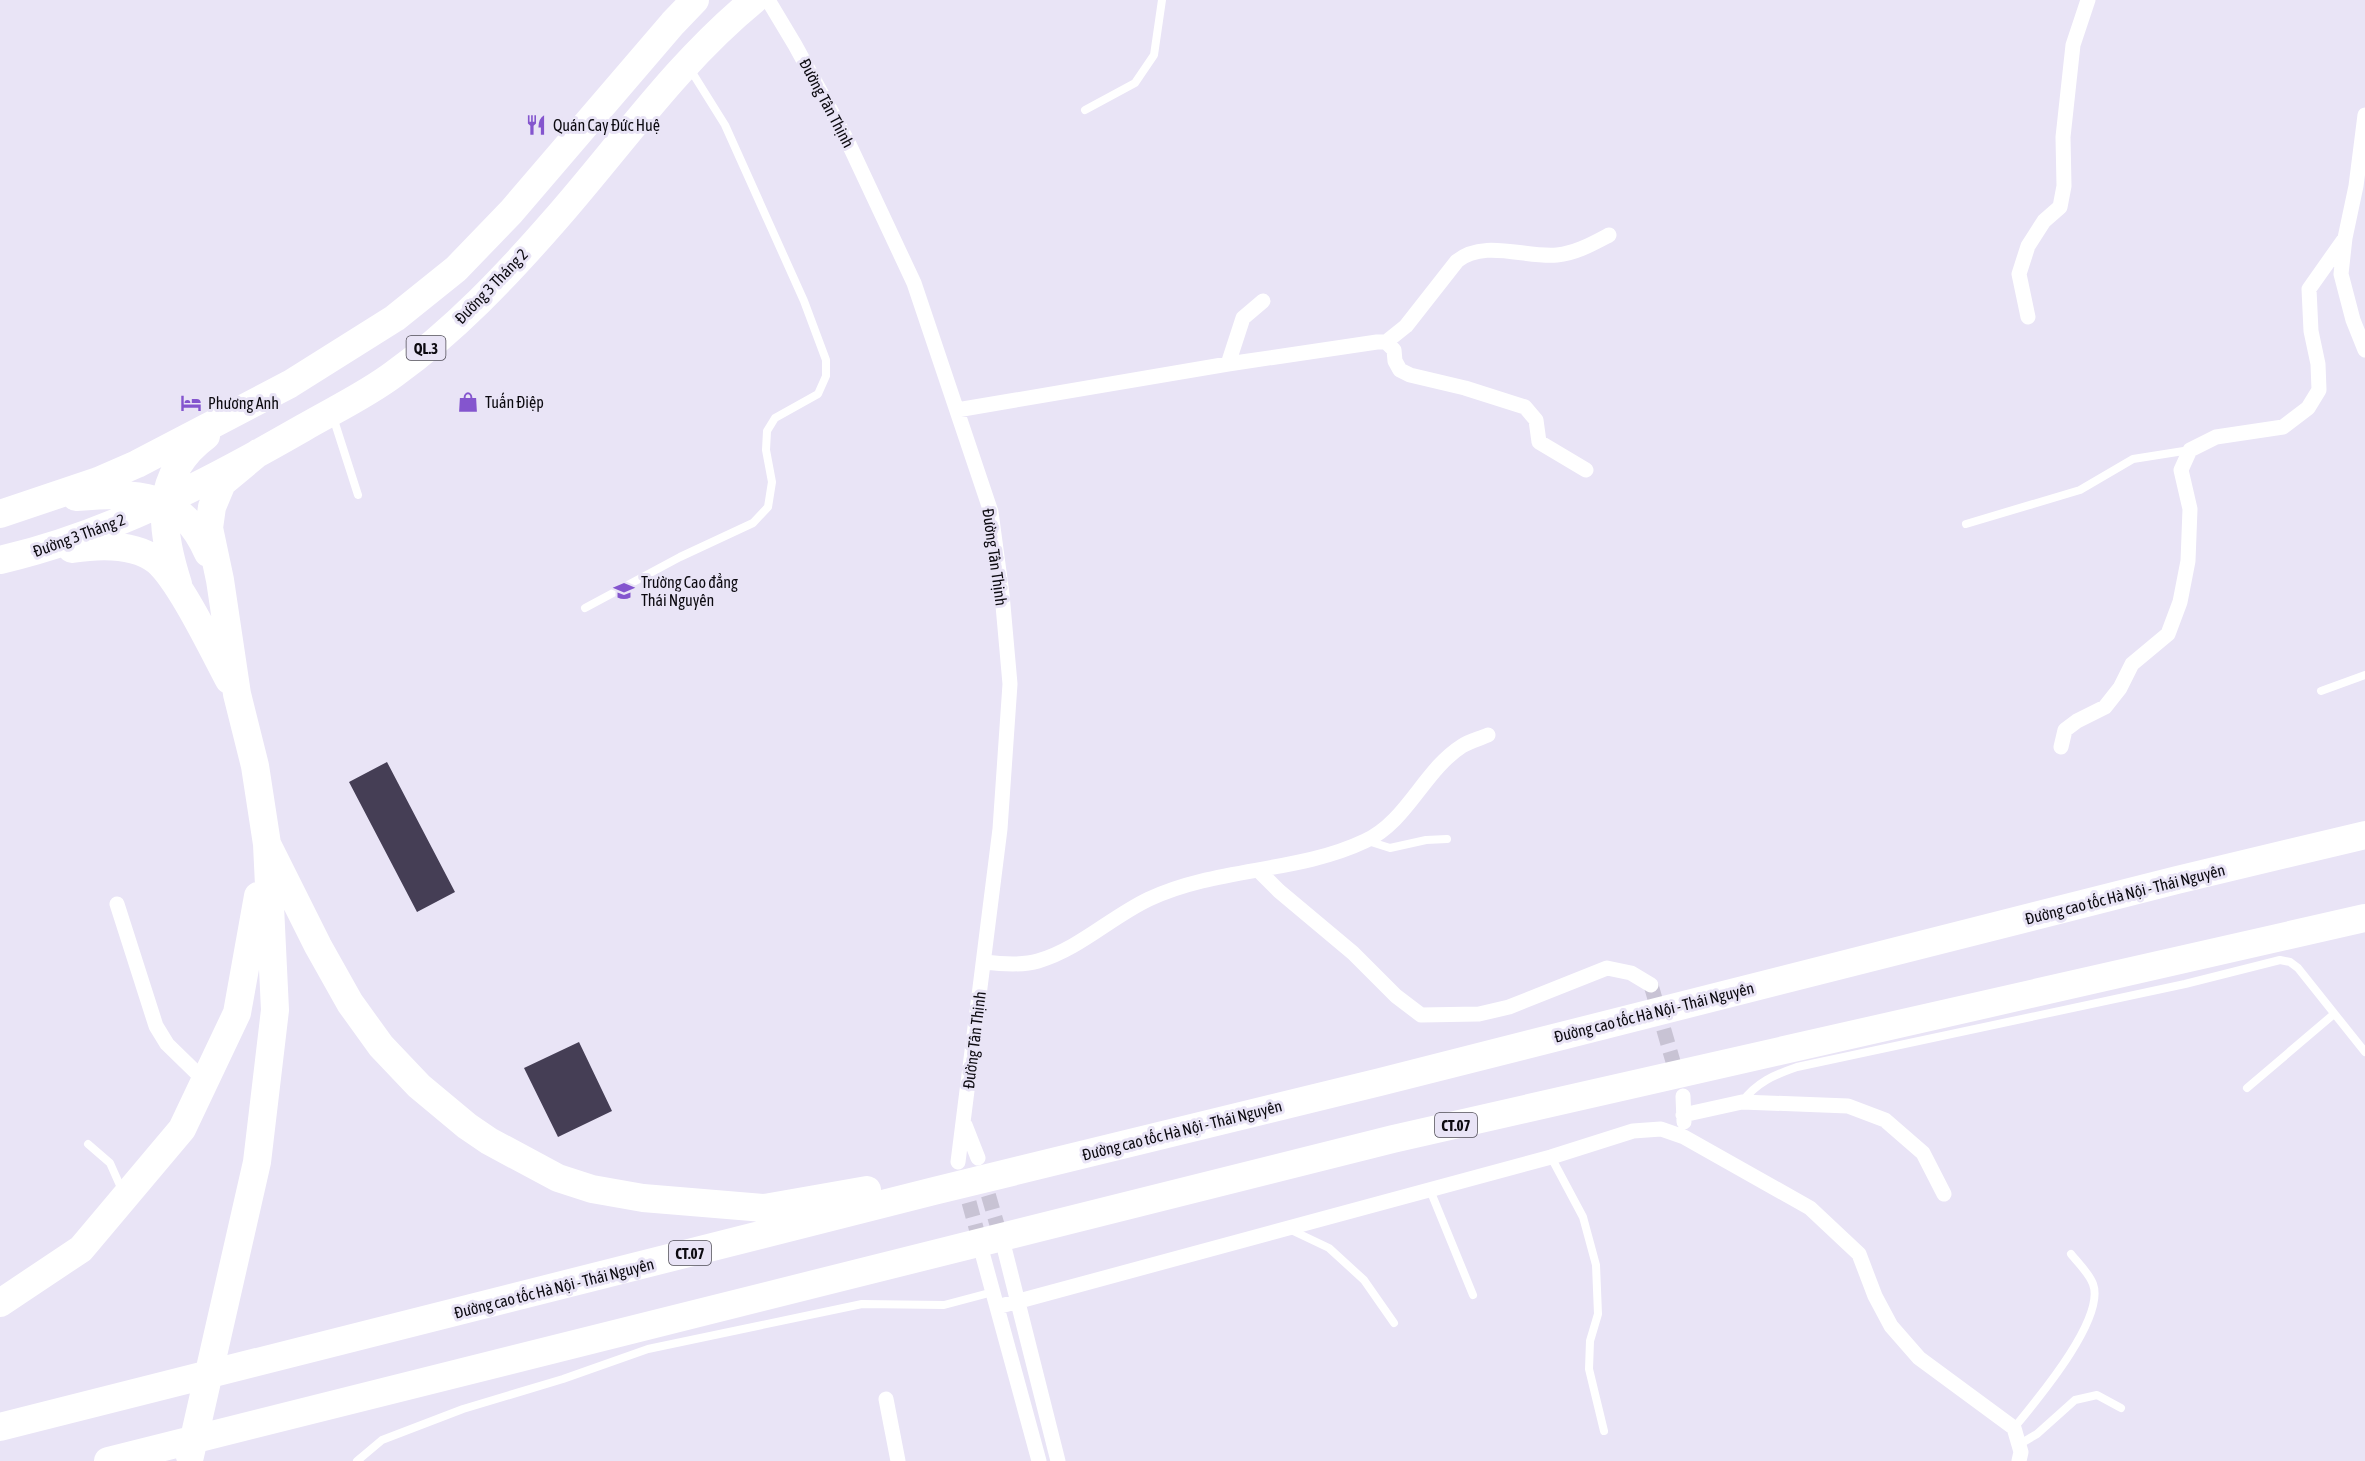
<svg xmlns="http://www.w3.org/2000/svg" width="2365" height="1461" font-family="'Asap Condensed',sans-serif">
  <rect width="100%" height="100%" fill="#e9e4f6"/>
  <path fill="#453e55" d="M387,762L455,892L417,912L349,782Z
    M579,1042L612,1111L558,1137L524,1068Z"/>
  <g fill="none" stroke-linecap="round" stroke-linejoin="round">
    <path stroke="#c8c3d4" stroke-width="15" stroke-dasharray="15 8" stroke-linecap="butt" d="M1651,985L1678,1079
      M982,1173L1002,1242
      M963,1180L981,1246"/>
    <path stroke="#fff" stroke-width="8" d="M1085,110L1135,83L1154,55L1162,0
      M333,417L358,495
      M1966,524L2080,490L2133,459L2190,450
      M585,608L680,557L753,523L768,507L772,482L766,450L767,431L775,418L818,394L826,376V360L804,301L725,125L690,69
      M2321,691L2365,675
      M1368,841L1390,848L1426,840L1447,839
      M2247,1088L2334,1014
      M1742,1102C1757,1082 1774,1075 1797,1067L2185,984L2280,960L2290,962L2298,968L2365,1052
      M88,1144L110,1163L122,1190
      M1551,1157L1583,1217L1596,1265L1598,1314L1590,1341L1589,1369L1604,1431
      M1430,1190L1473,1295
      M1289,1229L1329,1248L1364,1280L1394,1323
      M2014,1428C2036,1401 2106,1319 2093,1284C2089,1273 2078,1263 2071,1254
      M2020,1444L2037,1434L2075,1400L2097,1395L2121,1408
      M357,1461L382,1440L463,1409L563,1379L648,1349L862,1304L944,1305L993,1292"/>
    <path stroke="#fff" stroke-width="15" d="M768,0L795,45L847,140L914,283L991,512L1002,594L1010,684L1000,829L958,1162
      M2365,115L2356,186L2345,238L2341,274L2353,320L2365,350
      M2028,317L2019,274L2028,246L2044,221L2060,207L2064,186L2063,137L2073,45L2088,0
      M1386,342L1406,326L1457,261C1484,239 1525,258 1557,255C1576,253 1592,244 1609,235
      M1228,364L1243,318L1263,301
      M957,410L1228,364L1377,342H1386L1394,350L1395,361L1400,370L1410,375L1465,388L1525,407L1536,420L1539,442L1586,470
      M2061,747L2065,730L2077,721L2105,707L2120,688L2132,664L2168,634L2180,602L2188,561L2190,509L2181,470L2190,450L2216,437L2283,427L2308,408L2319,390L2318,364L2311,331L2309,289L2345,238
      M1258,870L1279,891L1353,953L1396,996L1421,1015L1479,1014L1509,1007L1607,968L1631,973L1651,985
      M117,904L156,1026L167,1044L205,1081
      M984,962C1001,964 1022,966 1038,961C1079,949 1111,917 1149,899C1217,867 1298,873 1365,841C1407,822 1424,770 1462,746C1470,741 1479,739 1488,735
      M1683,1096L1684,1122
      M1683,1115L1742,1102L1848,1106L1885,1120L1923,1153L1944,1194
      M965,1125L978,1158
      M1005,1251L1058,1461
      M983,1256L1039,1461
      M997,1307L1551,1157L1633,1131L1661,1129L1684,1137L1810,1208L1859,1254L1875,1296L1891,1326L1919,1358L2014,1428L2021,1452L2019,1461
      M886,1399L898,1461"/>
    <path stroke="#fff" stroke-width="28" d="M76,497C136,492 181,491 208,553
      M0,514L98,481L137,464L290,384L395,318L456,269L511,212L673,23L695,0
      M72,549C98,545 134,543 157,561C180,581 213,650 229,680
      M0,560C108,535 207,483 303,428C334,410 366,395 394,374C454,331 506,276 554,221C620,146 676,64 754,0
      M178,584C160,528 153,475 206,436
      M267,844L318,946L350,1003L381,1046L419,1086L467,1126L489,1141L558,1178L592,1189L643,1198L764,1208L867,1190
      M0,1303L81,1249L182,1129L237,1013L258,896
      M0,1427L934,1191L1380,1082L2177,880L2365,835
      M190,1456L257,1162L275,1010L267,844L255,766L237,694L220,580L209,528L212,507L222,483L258,453
      M108,1461L1393,1139L2365,918"/>
  </g>
  <defs>
    <g id="restaurant-bare" transform="scale(1.62)"><path d="M-5-6h1v4h1v-4h1v4h1v-4h1v5L-1.5 .5V6h-2V.5L-5-1ZM5-6V6H3V1.5H1.5Q1.5-4 5-6Z" fill="#8455ce" stroke="#e9e4f6" stroke-width="2.5" paint-order="stroke"/></g>
    <g id="shop-bare" transform="scale(1.62)"><path d="M-5-2.5h2.3a2.7 3.5 0 0 1 5.4 0H5L5.5 6h-11ZM-1.5-2.5h3a1.5 2.3 0 0 0-3 0Z" fill="#8455ce" stroke="#e9e4f6" stroke-width="2.5" paint-order="stroke"/></g>
    <g id="hotel-bare" transform="scale(1.62)"><path d="M-6-4.5h1.5V1H6V5H4.5V3h-9V5H-6ZM-4 0a1.8 1.8 0 1 1 3.6 0ZM.5 0V-2.5h3Q6-2.5 6 0Z" fill="#8455ce" stroke="#e9e4f6" stroke-width="2.5" paint-order="stroke"/></g>
    <g id="university-bare" transform="scale(1.62)"><path d="M0-5L7-2L0 1L-7-2ZM-4 1L0 2.5L4 1V4Q0 6-4 4Z" fill="#8455ce" stroke="#e9e4f6" stroke-width="2.5" paint-order="stroke"/></g>
  </defs>
  <g fill-rule="evenodd">
    <use href="#restaurant-bare" x="536" y="125"/>
    <use href="#shop-bare" x="468" y="402"/>
    <use href="#hotel-bare" x="191" y="403"/>
    <use href="#university-bare" x="624" y="591"/>
  </g>
  <g text-anchor="middle" dominant-baseline="central" stroke-width="6" stroke-linejoin="round" paint-order="stroke">
    <g fill="#e9e4f6" stroke="#4e4b55" stroke-width="1.5">
      <rect x="406.5" y="336" width="39" height="24" rx="4.5"/>
      <rect x="1435" y="1113" width="42" height="24" rx="4.5"/>
      <rect x="669" y="1241" width="42" height="24" rx="4.5"/>
    </g>
    <g font-size="15" font-weight="bold" fill="#0c0a10">
      <text x="426" y="348">QL.3</text>
      <text x="1456" y="1125">CT.07</text>
      <text x="690" y="1253">CT.07</text>
    </g>
    <g font-size="16" fill="#0c0a10" stroke="#e9e4f6">
      <text transform="translate(827 103) rotate(62)">Đường Tân Thịnh</text>
      <text transform="translate(491 286) rotate(-46)">Đường 3 Tháng 2</text>
      <text transform="translate(79 535) rotate(-20)">Đường 3 Tháng 2</text>
      <text transform="translate(995 557) rotate(82)">Đường Tân Thịnh</text>
      <text transform="translate(2125 894) rotate(-14)">Đường cao tốc Hà Nội - Thái Nguyên</text>
      <text transform="translate(1654 1012) rotate(-14)">Đường cao tốc Hà Nội - Thái Nguyên</text>
      <text transform="translate(974 1040) rotate(-83)">Đường Tân Thịnh</text>
      <text transform="translate(1182 1130) rotate(-14)">Đường cao tốc Hà Nội - Thái Nguyên</text>
      <text transform="translate(554 1288) rotate(-14)">Đường cao tốc Hà Nội - Thái Nguyên</text>
    </g>
    <g font-size="16" fill="#0c0a10" stroke="#e9e4f6" text-anchor="start">
      <text x="553" y="125">Quán Cay Đức Huệ</text>
      <text x="485" y="402">Tuấn Điệp</text>
      <text x="208" y="403">Phương Anh</text>
      <text x="641" y="582">Trường Cao đẳng<tspan x="641" dy="18">Thái Nguyên</tspan></text>
    </g>
  </g>
</svg>
